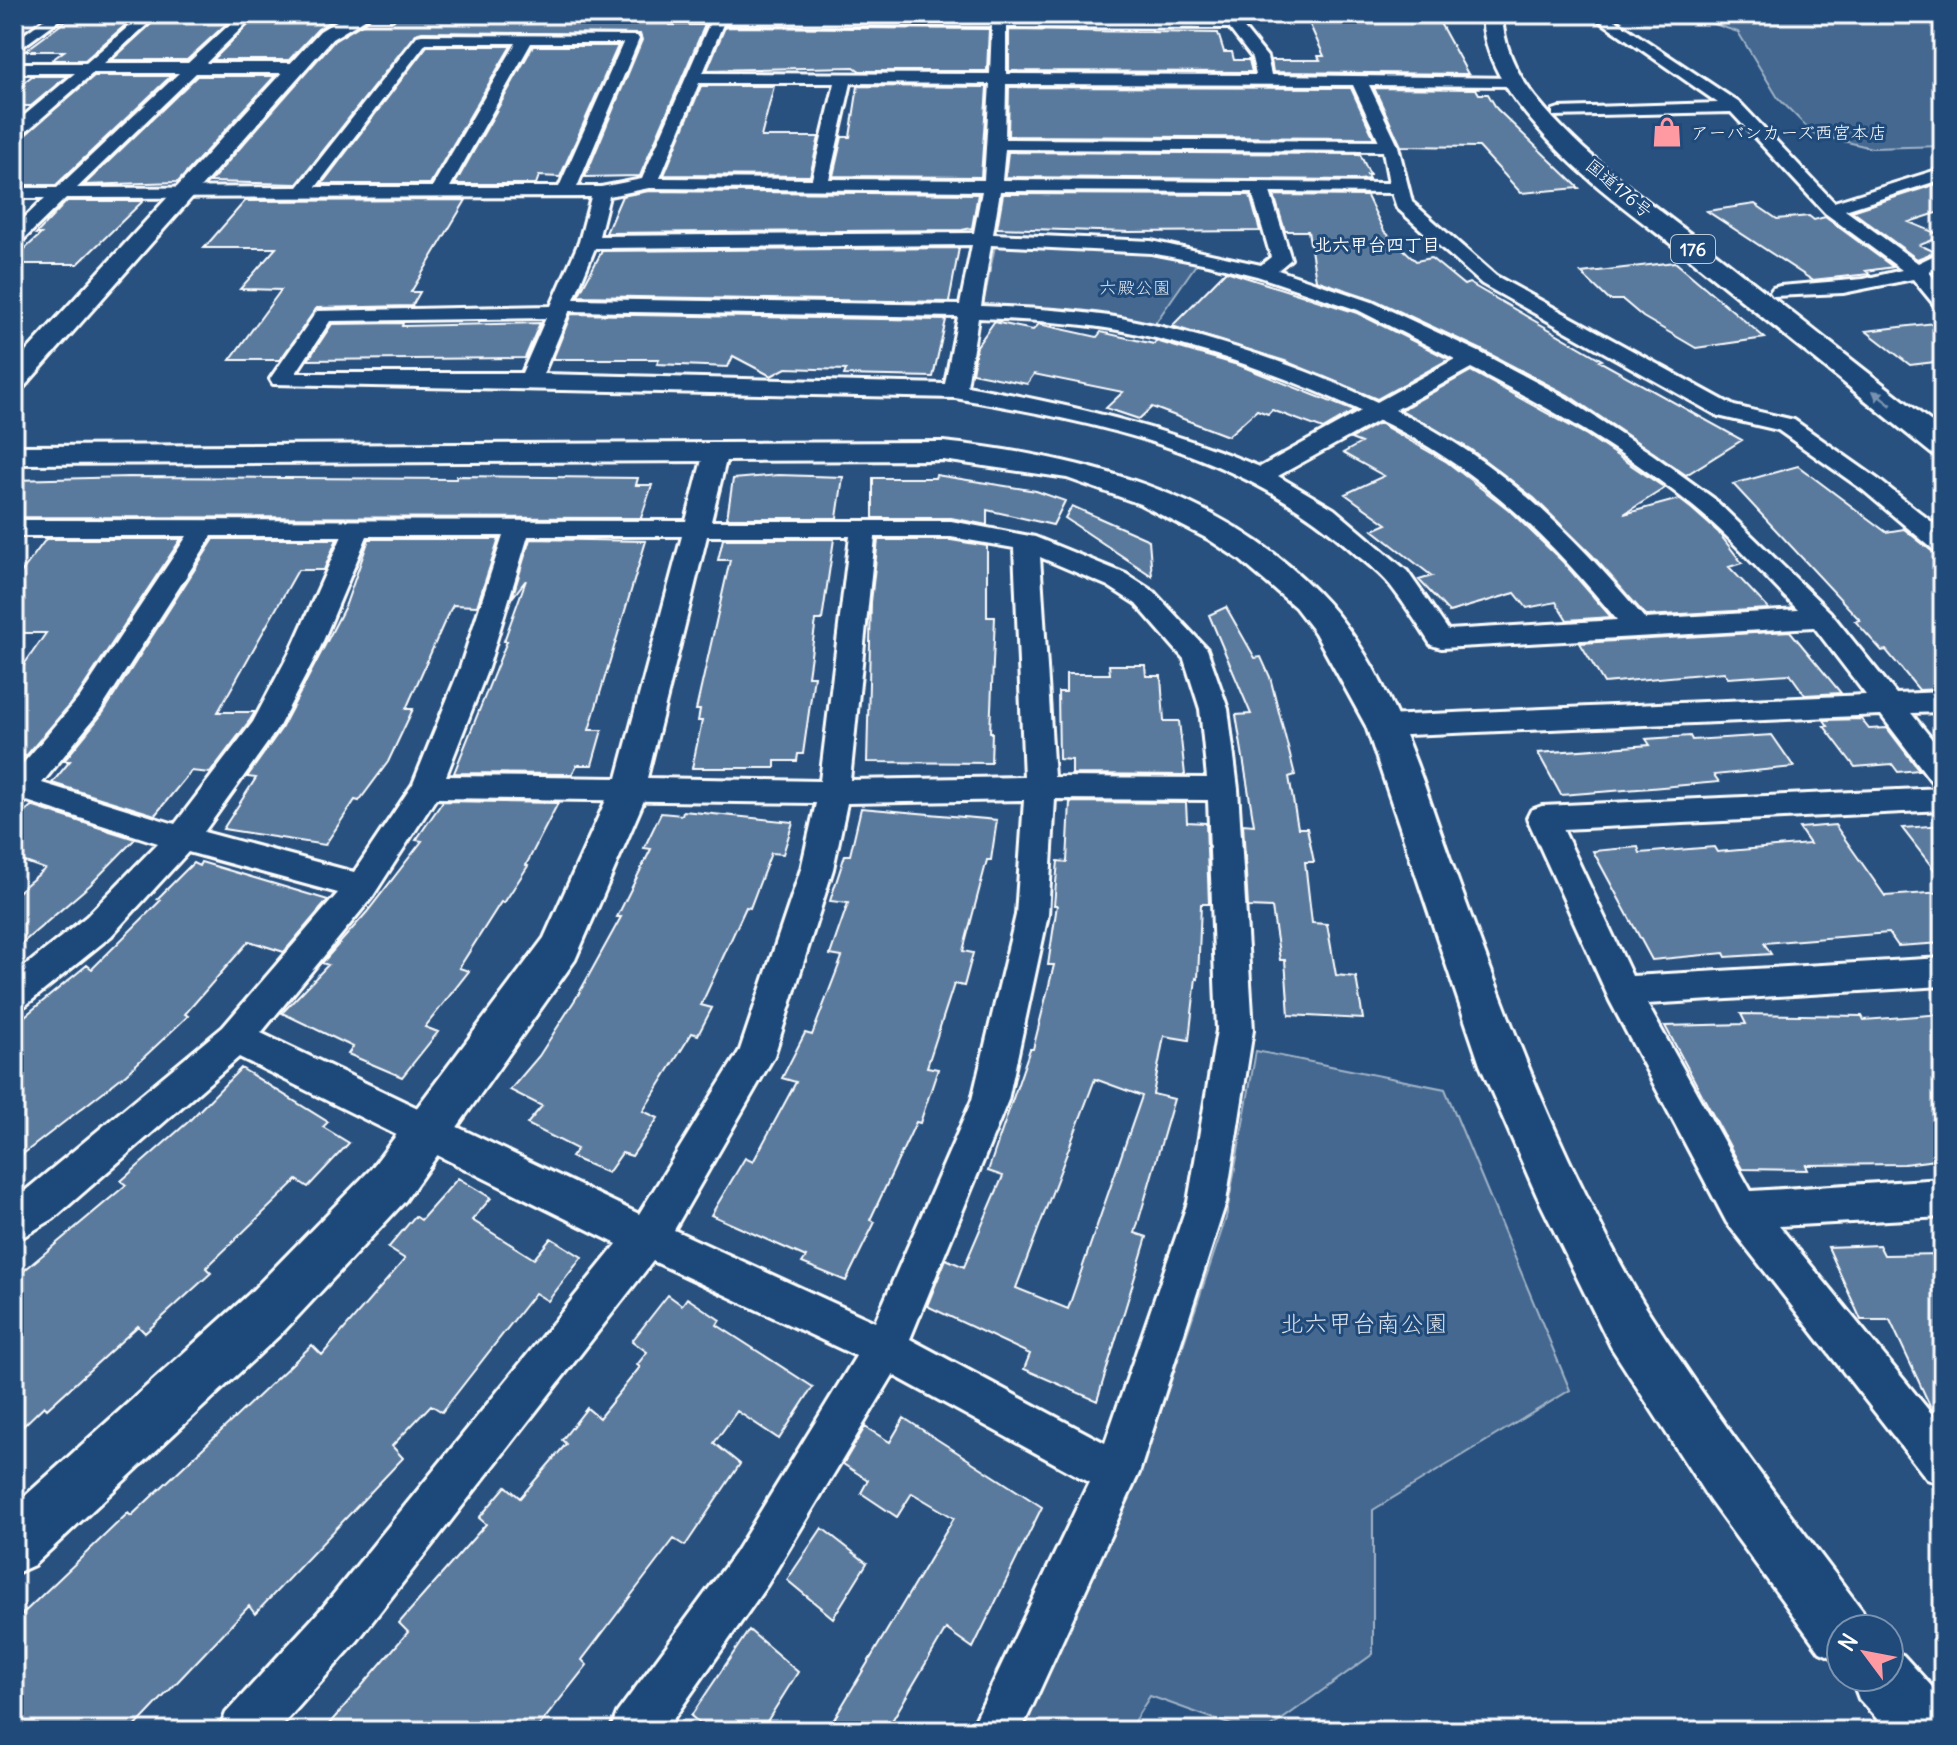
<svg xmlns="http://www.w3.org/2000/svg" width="1957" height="1745" font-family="Delius,'Klee One',sans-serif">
  <rect width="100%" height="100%" fill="#28517f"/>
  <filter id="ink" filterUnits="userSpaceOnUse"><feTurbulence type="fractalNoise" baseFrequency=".0125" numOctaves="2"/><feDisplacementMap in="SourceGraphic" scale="16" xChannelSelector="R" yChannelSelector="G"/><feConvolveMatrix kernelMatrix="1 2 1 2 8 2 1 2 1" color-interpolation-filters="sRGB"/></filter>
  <g filter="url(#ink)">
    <path fill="#446890" stroke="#a2b4c8" stroke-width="2" d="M1684,14H1943V146L1872,148L1814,134L1778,98L1738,32Z
      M995,246L1147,254L1197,263L1154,325L1112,317L983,305Z
      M1256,1051L1445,1089L1570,1390L1373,1510V1654L1266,1731H1248L1150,1696L1128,1731H1017L1138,1479L1226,1218Z"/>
    <path fill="#5a7a9d" stroke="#fff" stroke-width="2" fill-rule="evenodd" d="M75,14H138L85,60H52L64,51H25Z
      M162,14H237L187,60H112Z
      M259,14H320L313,21H331L318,29L289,60H213Z
      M410,14H668L670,25H705L640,176L585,177L642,40L640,34L422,32L415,34L297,184L210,182L334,41L367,21H393L399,15Z
      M1305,14H1435L1468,74L1273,72L1271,60H1320L1318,56H1324Z
      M725,27L989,29L987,71H860L854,67L707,70Z
      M1009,30L1218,33L1224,52H1232L1234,60H1249L1252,72L1009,71Z
      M427,46H511L430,184H322Z
      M533,46H618L560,177L539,176L536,184H455Z
      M32,76H67L31,106H14V90Z
      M94,76H171L56,185H14V144Z
      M197,76H275L178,182L84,185Z
      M701,86H774L761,137H819L810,176L664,175Z
      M858,86L987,87L981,177L833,176L842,137H850Z
      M1009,87L1351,88L1374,138L1008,136Z
      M1374,88L1476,89L1479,94H1488L1497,109L1579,188L1521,193L1479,147L1401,146Z
      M1008,152L1360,154L1370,175H1367L1369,179L1359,180L1005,177Z
      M1943,182V211L1909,222L1943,236L1920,245L1935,252L1917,259L1852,211Z
      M649,191L978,194L972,228L962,230L606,233L622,196Z
      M1003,194L1250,195L1260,231L1130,232L997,228Z
      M1274,195L1367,196L1384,231L1416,261L1431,258L1464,285L1469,283L1602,360L1599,361L1742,440L1686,475L1568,395L1482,350L1373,299L1316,280L1308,231H1285Z
      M466,200L411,292H420L412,306L317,308L280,360H230L281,290L240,289L276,248H204L245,201Z
      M67,201H143L78,264H14V259L41,234H36Z
      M1755,204L1777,219L1809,216L1814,220L1825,217L1893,267L1866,271L1870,274L1812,280L1707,211Z
      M959,248L949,302L578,296L602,251Z
      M1675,262L1765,338L1696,348L1643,317L1623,300H1609L1581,273Z
      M1226,271L1357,313L1449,359L1377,399L1285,361L1172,326Z
      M571,314L946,320L933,377L844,375L846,370L786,368L771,376L733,356L728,367L657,364L659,359H553Z
      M994,322L1033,330L1039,324L1097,337L1101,332L1154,344L1156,341L1241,366L1354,411L1323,429L1272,410L1268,414L1257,410L1228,436L1152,407L1139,419L1106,408L1123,392L1034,374L1027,384L972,373L977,346Z
      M1943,322V361L1910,365L1866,331Z
      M403,323L402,326L540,323L525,358L308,360L332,324Z
      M1471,371L1585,434L1665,488L1624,514L1679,499L1692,509L1718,532L1742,563L1729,567L1769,609L1646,616L1592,555L1534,498L1470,449L1401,410Z
      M1379,423L1447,462L1508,509L1563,562L1611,617L1567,620L1556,602L1527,608L1515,593L1449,612L1419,580L1432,576L1373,530L1387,524L1345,494L1384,476L1343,453L1361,443L1351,439Z
      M1798,466L1886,532L1904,529L1943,560V689L1919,690L1886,650L1882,651L1855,621L1860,620L1733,484Z
      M778,475L843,477L837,518H727L733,479Z
      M936,475L1036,491L1065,501L1053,525L987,510V525L951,518H873V478H935Z
      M457,476L638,478L636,485H652L641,518L14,517V480L128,477L456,479Z
      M1072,506L1149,540L1152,576L1065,518Z
      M46,539H181L78,695L26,756L14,754V679L46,633H14V582Z
      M214,539H337L324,570H298L218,712H255L250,720L210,773L191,771L155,815L52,783L70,761H64L103,713Z
      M369,539H499L477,606L453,605L447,616L406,709H413L388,762L359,801L355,800L325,845L223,829L256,778L247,777L281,729L323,649L346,604Z
      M530,539L646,541L589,730H602L592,765H577L572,774L454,773L507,641H504L526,580L512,598Z
      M723,539H834L822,620H816L808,676H814L803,754H798L797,761H775V768H692L702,721H698L700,710H696L730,560H718Z
      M878,540H951L987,546V617H995L990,732H992L991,763L867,762L871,602Z
      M1226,607L1255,658L1261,657L1270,677L1295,775L1289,777L1298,828H1307L1314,862H1305L1312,923L1327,924L1336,975L1356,977L1363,1019L1289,1015L1285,960H1280L1272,908L1248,907L1243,824L1254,825L1236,715L1251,714L1209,615Z
      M1790,631L1841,693L1805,695L1790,674L1728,678L1724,672L1604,683L1580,643Z
      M1109,665H1145L1146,676H1161L1164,721H1179L1185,775L1072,774V760L1059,759L1058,692H1066V674H1110Z
      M1861,719L1869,729L1887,728L1919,770L1898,772L1892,764L1855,767L1824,726H1828L1824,720Z
      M1772,735L1794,767L1714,775L1719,782L1651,788L1561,795L1538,753L1650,745L1646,739L1690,736L1692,740Z
      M443,801L558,803L526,865L528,866L504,903L501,902L459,968L469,971L425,1027L438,1032L402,1077L348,1054L353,1047L282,1013L328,965L322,963L367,912L422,841L416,840Z
      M1070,802L1186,803L1187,822L1206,823L1209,904H1201L1198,979L1196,978L1189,1040L1164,1036L1153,1094L1174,1099L1135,1233L1147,1237L1097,1401L1024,1369L1030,1354L927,1306L946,1259L964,1267L1003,1176L988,1171L1030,1049H1033L1054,965H1048L1057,905H1054L1058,861L1067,862ZM1095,1079L1142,1096L1068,1309L1016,1288Z
      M31,806L135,839L90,885L14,950V895L45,869L14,858V821Z
      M861,808L997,820L991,860H987L963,951L973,953L964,986L954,984L927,1067L938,1069L920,1123L916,1122L870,1220L875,1222L846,1281L802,1263L806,1257L711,1215L745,1158L753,1162L796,1082L782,1078L805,1033L812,1035L842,957L830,955L848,903L830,901L845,855H850Z
      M683,811L793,822L783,854L771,853L750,908L746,907L701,1005L712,1008L698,1035L692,1033L643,1111L658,1118L632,1156L622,1153L608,1173L571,1157L577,1149L527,1124L542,1106L510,1090L539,1056L578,995L621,917H617L651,849L644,848L661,813L682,815Z
      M1835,825L1885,896L1943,892V943L1898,946L1889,933L1764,943L1771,954L1726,957L1724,953L1652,960L1593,851L1638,847L1640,853L1714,847L1717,852L1810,844L1799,828Z
      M1943,825V881L1902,828Z
      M201,862L328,900L284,952L249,941L185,1014L188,1016L126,1074L14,1161V1025L87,965L92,969L161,900L157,899L193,863L199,866Z
      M1741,1014L1862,1016L1864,1020L1943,1014V1159L1904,1164L1806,1165L1808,1170L1742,1169L1665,1026L1746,1024Z
      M241,1068L328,1122L323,1127L349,1143L308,1187L297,1180L206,1268L211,1273L145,1333L138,1326L47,1409L44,1406L14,1435V1279L126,1185L121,1181L188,1122Z
      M458,1178L491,1198L472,1220L534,1259L551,1238L582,1257L548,1301L535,1293L442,1412L431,1405L392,1446L403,1458L255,1614L249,1606L131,1731H14V1622L128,1513L131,1516L312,1345L322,1355L405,1259L388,1248L415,1216L421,1220Z
      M1879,1245L1884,1255L1943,1254V1423L1932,1410L1890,1320H1861L1828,1247Z
      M668,1295L682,1305L687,1298L720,1320L717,1325L813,1387L779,1439L737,1411L714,1443L740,1464L685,1546L674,1539L582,1660L587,1665L535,1731H323L408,1632L399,1623L486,1524L479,1518L506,1486L520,1498L566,1444L562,1440L587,1408L599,1418L640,1367L637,1365L647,1352L632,1341Z
      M904,1418L1042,1507L973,1648L946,1629L886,1731H827L954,1518L912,1493L897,1517L861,1493L868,1480L843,1464L865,1427L890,1442Z
      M822,1528L867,1563L833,1618L787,1580Z
      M749,1630L798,1672L761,1731H709L691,1716Z"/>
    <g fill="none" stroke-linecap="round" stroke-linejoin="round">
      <g stroke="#fff" stroke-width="6">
        <path id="minor" d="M51,14H67L14,53V42Z
          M143,14H159L104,63H188L241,14H256L206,63H296L304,68L296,73H196L77,188L298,187L417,36L422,35L637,36L639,39L577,187H601L642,179L711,20L718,16L1233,20L1238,21L1267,57L1271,75L1518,78L1521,81L1513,86L1369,85L1398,146L1412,202L1496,276L1734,406L1794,420L1879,480L1943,531V552L1934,550L1863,490L1778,430L1718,416L1482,284L1397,208L1392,193L1270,192L1291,259L1278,270L1372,302L1481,353L1566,398L1652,454L1713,498L1830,612L1896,694L1943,692V712L1911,713L1943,753V785L1932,782L1881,715L1384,736L1374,733L1370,726L1374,719L1384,716L1866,695L1814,627L1441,648L1431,645C1418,625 1405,604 1390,585C1379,571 1362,560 1349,548C1239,451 1096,422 955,398L273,384L270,379L317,311L551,306L579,242L591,197L66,198L21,242L14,244V228L45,198H14V188H57L179,73H93L20,137L14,138V124L75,73H14V63H86ZM723,24L992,26L990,74L703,73ZM1006,27L1229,28L1252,58L1256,75L1006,74ZM426,43H516L432,187H316ZM531,43H623L559,187H450ZM699,83H835L812,179L660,178ZM851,83L990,84L984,180L829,179ZM1006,84L1353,85L1379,141L1005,139ZM1005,149L1383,151L1389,183L1002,180ZM649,188L982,191L974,233L599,236L609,196ZM1000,191L1252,192L1271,257L1261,265L1151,241L993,234ZM972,245L960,305L574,299L595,248ZM991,245L1151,253L1208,264L1257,276L1358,310L1455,359L1377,402C1301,366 1204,334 1121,318C1075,310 1027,308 981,306ZM569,312V311L958,317L945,384L543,374ZM546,318L522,373H296L330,321ZM978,318C1025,320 1072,322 1118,330C1194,344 1292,378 1361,411L1260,467C1160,426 1072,405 967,386ZM1471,368C1549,407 1626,451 1694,507C1731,537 1764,576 1798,610L1645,619C1571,532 1500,460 1395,410ZM1379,420C1479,468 1548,536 1617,620L1448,630L1407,571L1334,509L1278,476Z
          M1590,14H1606L1741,104L1834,202L1943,168V179L1845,210L1918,263L1943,251V265L1929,272L1943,290V309L1936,307L1913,279L1843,293L1773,296L1770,292L1773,288L1780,286L1864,279L1902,270L1825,213L1731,112L1553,116V110L1559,108L1718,103Z
          M716,445L724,447L728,452L711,521H951L1035,537L1126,574L1154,592L1207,649L1228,709L1238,789L1253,1030L1226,1202L1139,1473L1021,1731H970L1089,1482L893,1375L767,1585L665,1731H610L617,1713L735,1553L856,1356L653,1261L358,1640L277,1731H219L226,1713L324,1606L617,1244L239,1057L53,1219L14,1242V1200L223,1027L338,893L188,852L111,936L26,1005L14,1010V975L87,916L158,843L27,801L14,807V774L80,697L187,536H14V520L686,521L704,452L708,447ZM212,536H342L292,648L253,722L175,824L42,783L100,711ZM367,536H503L460,668L413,784L354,872L204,832L278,728L320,648ZM528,536H682L617,778L446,776L488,668ZM707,536H850L820,781L647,778ZM875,537H951L1014,548L1024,777L850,780ZM1040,557L1108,586L1136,604L1184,659L1200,709L1207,778L1054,777ZM436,798L816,803L801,869L740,1050L639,1214L261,1033L373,896ZM1055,799L1208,800L1217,1030L1188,1202L1105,1443L910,1339L1008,1100L1048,915ZM1024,800L1016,915L972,1100L875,1322L674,1230L774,1056L833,869L847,803Z
          M1943,788V810L1563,829L1632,976L1943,958V986L1647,1004L1751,1191L1943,1179V1217L1779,1226L1943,1428V1485L1927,1479L1727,1223L1610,1001L1527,818L1531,810L1542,806Z"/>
      </g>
      <g stroke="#fff" stroke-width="6">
        <path id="tertiary" d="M348,14H373L332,39L24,387L14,389V365L320,31Z
          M943,442C1078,456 1219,491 1317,592C1388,664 1417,766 1450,859C1487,960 1523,1062 1569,1160C1593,1209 1621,1269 1650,1314C1716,1417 1789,1513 1862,1610L1870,1629H1841V1661L1820,1652L1710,1501L1611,1347L1537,1196L1480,1065L1366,726L1315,633L1295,607L1240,560L1208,539L1140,504L1067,478L943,460L14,464V446Z
          M629,777L642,781L648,791L575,960L405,1201L285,1330L34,1565L14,1574V1506L249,1294L371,1169L544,938L610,791L616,781Z
          M1889,1650L1903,1655L1943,1699V1731H1888L1859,1699L1851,1677H1889Z"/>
      </g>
      <g stroke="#fff" stroke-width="6">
        <path id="trunk" d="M1482,14H1502C1503,45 1516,73 1535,97C1582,156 1645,199 1704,244C1784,306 1863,369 1943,431V457L1932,454C1851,388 1770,323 1689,258C1637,217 1580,178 1537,127C1509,95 1483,58 1482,14Z"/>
      </g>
      <use href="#minor" fill="#1f4a7a" fill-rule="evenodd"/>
      <use href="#tertiary" fill="#1f4a7a" fill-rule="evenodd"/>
      <use href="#trunk" fill="#1f4a7a" fill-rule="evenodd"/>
    </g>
    <defs><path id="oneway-solid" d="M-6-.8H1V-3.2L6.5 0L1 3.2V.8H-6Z" transform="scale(2)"/></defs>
    <use fill="#7992af" href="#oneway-solid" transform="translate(1882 398) rotate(-142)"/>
  </g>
  <defs>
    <g id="shop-bare" transform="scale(2.4)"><path d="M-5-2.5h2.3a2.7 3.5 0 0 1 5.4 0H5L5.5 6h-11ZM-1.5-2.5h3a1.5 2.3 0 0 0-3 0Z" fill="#ff9aa2" stroke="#1f4a7a" stroke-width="2.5" paint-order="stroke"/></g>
  </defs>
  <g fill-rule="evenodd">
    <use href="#shop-bare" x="1667" y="132"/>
  </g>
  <g text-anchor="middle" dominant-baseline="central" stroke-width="6" stroke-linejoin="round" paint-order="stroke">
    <g font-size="18" fill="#fff" stroke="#1f4a7a" text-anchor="start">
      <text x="1691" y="132">アーバンカーズ西宮本店</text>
    </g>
    <g font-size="18" fill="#fff" stroke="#1f4a7a">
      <text transform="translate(1619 188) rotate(40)">国道176号</text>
    </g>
    <g font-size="18" font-weight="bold" fill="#fff" stroke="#1f4a7a">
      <text x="1377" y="244">北六甲台四丁目</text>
    </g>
    <rect fill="#1f4a7a" stroke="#bcc9d7" stroke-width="2" x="1671" y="235" width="44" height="28" rx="6"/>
    <g font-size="18" font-weight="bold" fill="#fff">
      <text x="1693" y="249">176</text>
    </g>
    <g font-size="18" fill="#dae1e9" stroke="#1f4a7a">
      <text x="1135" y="287">六殿公園</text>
    </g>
    <g font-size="24" fill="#dae1e9" stroke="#1f4a7a">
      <text x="1364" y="1323">北六甲台南公園</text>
    </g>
  </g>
  <rect width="1957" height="1745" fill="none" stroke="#1f4a7a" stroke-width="48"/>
  <rect x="24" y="24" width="1909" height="1697" fill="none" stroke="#fff" stroke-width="3" filter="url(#ink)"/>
  <g transform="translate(1865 1653) rotate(302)"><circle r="38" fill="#1f4a7a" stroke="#7992af" stroke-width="2"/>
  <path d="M0-6L14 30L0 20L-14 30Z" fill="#ff9aa2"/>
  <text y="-12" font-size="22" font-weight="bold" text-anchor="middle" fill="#ffffff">N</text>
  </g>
</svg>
